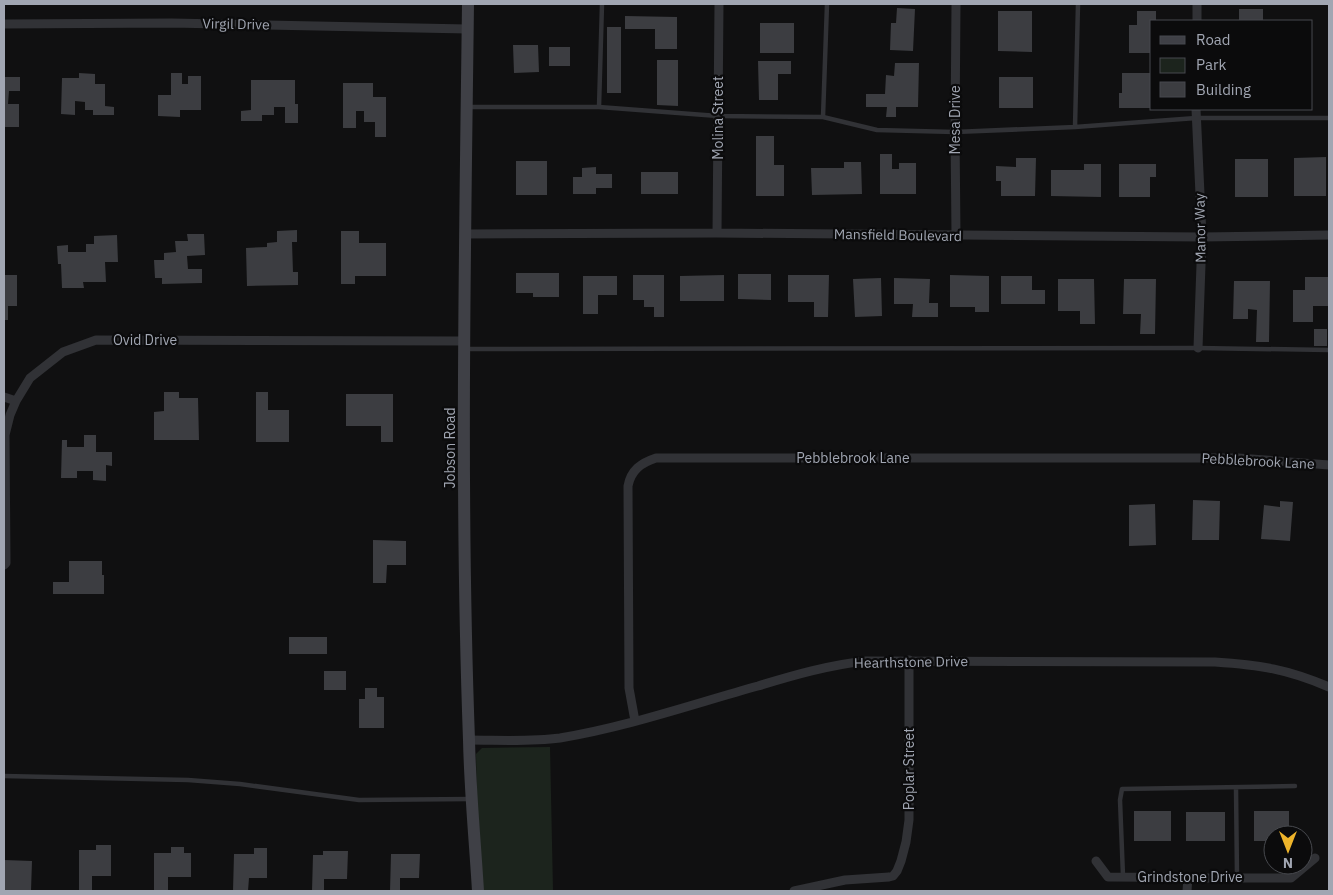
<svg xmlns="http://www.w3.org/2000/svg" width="1333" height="895" font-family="'IBM Plex Sans',sans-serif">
  <rect width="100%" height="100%" fill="#101011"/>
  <path fill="#1c241d" d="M550,747L553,891H479L476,754L482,748Z"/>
  <path fill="#3c3d41" d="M897,8L915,9L913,51L890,50L891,23H896Z
    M1239,9H1263V21H1239Z
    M998,11H1032V52L998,51Z
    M1137,11H1156V21H1152V53H1129V25H1137Z
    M625,16L677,17V49H655V29H625Z
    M760,23H794V53H760Z
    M607,27H621V93H607Z
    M513,45H538L539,72L514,73Z
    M549,47H570V66H549Z
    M657,60H678V106L657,105Z
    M758,61H791V74H778V100H759Z
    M895,63H919L918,107H896V117H886L887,107H866V94H885L886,75L894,76Z
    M79,73L95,74V84H105V106L114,107V115H93V110H85V102L75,101V115L61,114L62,78H79Z
    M171,73H182V84H188V76H201V110H180V117L158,116V95H171Z
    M1122,73H1152V108H1119V93H1122Z
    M4,77H20V91H9L8,104H19V127H4Z
    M999,77H1033V108H999Z
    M251,80H295V104H298V123H285V107H274V115H262V121H241V111L251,110Z
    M343,83H373V97H386V137H375V122H364V111H356V128H343Z
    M756,136H774V165H784V196H756Z
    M880,154H892V169H899V163H916V194H880Z
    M1326,157V196H1294V158Z
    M1016,158H1036L1035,196H1001V181H996V166L1016,167Z
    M1235,159H1268V197H1235Z
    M516,161H547V195H516Z
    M844,162H861L862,194L812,195L811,168H844Z
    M1084,164H1101V197L1051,196V170H1084Z
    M1119,164H1156V177H1150V197H1119Z
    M596,167V174H612V188H596V194H573V177H582V168Z
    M641,172H678V194H641Z
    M297,230V242H292L293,272H298V285L247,286L246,248L267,247V243L277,242V231Z
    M341,231H359V243H386V276H355V284H341Z
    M187,234H204L205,255L187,256L188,269H202V283L162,284V278H155L154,260H164V253L176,252L175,241H188Z
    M117,235L118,262H105L106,282H83L84,288H62L61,264H58L57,246L68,245V252H86V244H94V236Z
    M516,273H559V297H533V293H516Z
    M738,274H771V300L738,299Z
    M4,275H17V306H8V320H4Z
    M633,275H664V317H654V307H644V300H633Z
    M724,275V301H680V276Z
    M788,275H829L828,317H814V302H788Z
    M950,275L989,276V312H975V307H950Z
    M583,276H617V295H598V314H583Z
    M1001,276H1032V290H1045V304H1001Z
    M1305,277H1329V306H1313V322H1293V290H1305Z
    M881,278L882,316L855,317L853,279Z
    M894,278L930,279L929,303H938V317H912L913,304H894Z
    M1058,279H1094L1095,324H1080V311H1058Z
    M1124,279H1156L1155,334H1140L1141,314H1123Z
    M1234,281H1270L1269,342H1256L1257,310L1248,309V319H1233Z
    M1314,329H1327V346H1314Z
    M164,392H179V398H198L199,440H154V412L164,411Z
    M256,392H268V410H289V442H256Z
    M346,394H393V442H381V426H346Z
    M84,435H96V452H112V466L106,465V481L93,480V471H77V478H61L62,440H67V447H84Z
    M1193,500L1220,501L1219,540H1192Z
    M1280,501L1293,502L1290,541L1261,539L1264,505L1280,507Z
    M1155,504L1156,545L1129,546V505Z
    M373,540L406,541V565H387L386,583H373Z
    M69,561H102V575H104V594H53V582H69Z
    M289,637H327V654H289Z
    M324,671H346V690H324Z
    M365,688H377V697H384V728H359V699H365Z
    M1134,811H1171V841H1134Z
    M1254,811H1289V835H1273V841H1254Z
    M1186,812H1225V841H1186Z
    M96,845H111V876H92V891H79V850H96Z
    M171,847H184V853H191V877H168V891H154V853H171Z
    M254,848H267V878H249L248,891H233L234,854H254Z
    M323,851H348L347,879H324V891H312L313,855H323Z
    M391,854H420L419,878H400V891H390Z
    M4,860L32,861L31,891L4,890Z"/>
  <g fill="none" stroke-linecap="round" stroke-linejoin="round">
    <path stroke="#313236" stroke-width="4.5" d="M468,107H599L718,116L823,117L877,130L955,132L1075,127L1196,118H1329
      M599,107L602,4
      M823,117L827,4
      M1075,127L1078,4
      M466,349L1198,348L1329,350
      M4,776L188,780L240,784L359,800L471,799
      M1236,788L1237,878
      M1123,876L1120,800L1122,789L1295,786"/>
    <path stroke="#313236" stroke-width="9" d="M956,4L955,132L956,235
      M1197,21V4
      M4,24L172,23L468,29
      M1196,109L1202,237L1198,348
      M717,233L719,4
      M466,234L717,233L1202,237L1329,235
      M4,397L16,401
      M4,565L6,563L5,435L10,415L16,401L30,378L63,352L96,340L465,341
      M635,721L629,688L628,486C631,470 641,463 656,458H1238L1329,465
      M469,740C499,740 530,742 560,738C627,727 693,704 758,686C794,675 829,665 866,661L1215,662C1260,665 1287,669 1329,687
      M1096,861L1108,877L1291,878L1315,858
      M794,891L845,880L889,877L893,876L897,871L901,861L906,842L909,820V660
      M1187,891L1188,877"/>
    <path stroke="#3f4046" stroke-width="12" d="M468,4C465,249 460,495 469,740C470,790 475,841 478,891"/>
  </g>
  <g text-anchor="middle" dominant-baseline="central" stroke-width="4.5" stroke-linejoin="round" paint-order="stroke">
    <g font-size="14" fill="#a1a6b2" stroke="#0b0b0c">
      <text transform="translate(236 24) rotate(1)">Virgil Drive</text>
      <text transform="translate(718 118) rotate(-90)">Molina Street</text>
      <text transform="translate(955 120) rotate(-90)">Mesa Drive</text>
      <text transform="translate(1200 228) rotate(-91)">Manor Way</text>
      <text transform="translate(898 235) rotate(1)">Mansfield Boulevard</text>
      <text x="145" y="340">Ovid Drive</text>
      <text transform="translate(450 448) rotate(-90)">Jobson Road</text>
      <text x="853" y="458">Pebblebrook Lane</text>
      <text transform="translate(1258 461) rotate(3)">Pebblebrook Lane</text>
      <text transform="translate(911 662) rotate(-1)">Hearthstone Drive</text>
      <text transform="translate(909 769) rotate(-90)">Poplar Street</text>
      <text x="1190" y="877">Grindstone Drive</text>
    </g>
  </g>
  <rect width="1333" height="895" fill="none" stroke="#a1a6b2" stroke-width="10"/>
  <rect x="1150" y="20" width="162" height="90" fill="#0b0b0c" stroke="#47494e"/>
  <rect x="1160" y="36" width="25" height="8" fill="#3f4046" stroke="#47494e"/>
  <text x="1196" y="45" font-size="15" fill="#a1a6b2">Road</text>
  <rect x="1160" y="58" width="25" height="15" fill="#1c241d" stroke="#47494e"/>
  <text x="1196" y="70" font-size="15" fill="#a1a6b2">Park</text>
  <rect x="1160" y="82" width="25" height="15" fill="#3c3d41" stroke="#47494e"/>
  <text x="1196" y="95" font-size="15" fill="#a1a6b2">Building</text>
  <g transform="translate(1288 850) rotate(180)"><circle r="24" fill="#0b0b0c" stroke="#47494e"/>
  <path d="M0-4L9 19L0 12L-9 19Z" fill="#eeb42b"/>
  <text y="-8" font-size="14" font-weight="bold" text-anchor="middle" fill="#a1a6b2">N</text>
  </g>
</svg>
